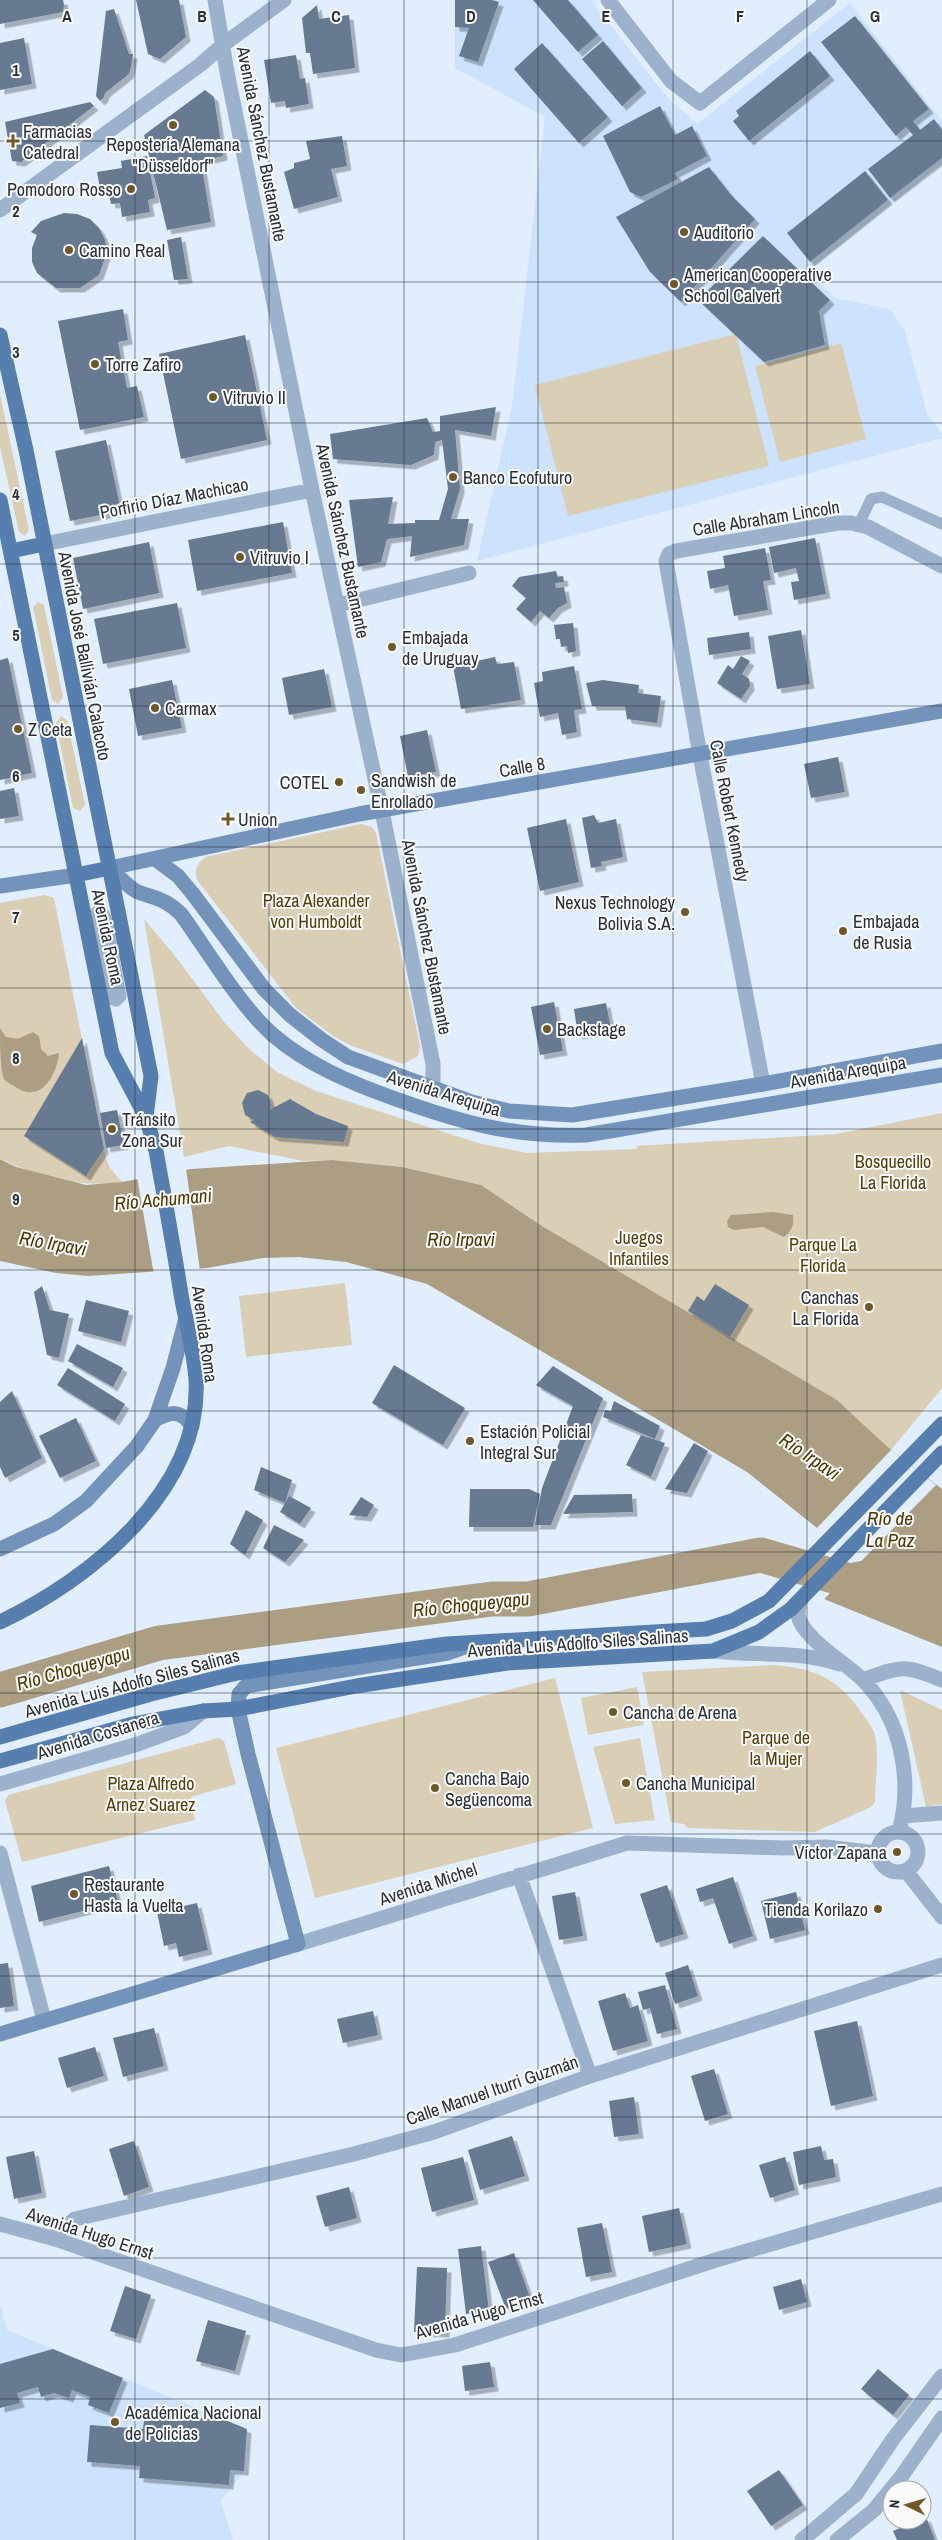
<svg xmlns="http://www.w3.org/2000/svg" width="942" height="2540" font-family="'Archivo Narrow',sans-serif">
  <defs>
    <filter id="shadow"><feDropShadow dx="4.5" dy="4.5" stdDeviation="0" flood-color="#0004"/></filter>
  </defs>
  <rect width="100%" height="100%" fill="#e1eefe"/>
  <path fill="#cde2fc" d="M455,0H591L667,97L697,124L850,3L942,121V163L809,270L835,298L890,309L905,331L927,414L942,434V438L477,561L512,406L545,117L455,68Z
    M0,2304L7,2330L247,2429L244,2471L221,2500L233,2540H0Z"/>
  <path fill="#daceb5" d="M736,334L769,466L568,516L535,385Z
    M841,343L866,439L780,462L755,366Z
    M0,394L29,530L25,536L19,532L0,447Z
    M38,602L44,605L63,697L58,704L52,700L33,607Z
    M61,716L67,720L85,805L80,811L73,808L56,723Z
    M361,824L372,827L376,833L420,1046L418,1056L403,1064L352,1046L333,1036L296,1008L197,880C194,870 197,864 205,857Z
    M45,895L54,898L106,1159L110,1168L122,1182C80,1188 37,1178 0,1158V903Z
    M144,919L172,952L225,1023L249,1049L277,1072L316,1091L478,1143L527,1153L637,1149V1146L836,1134L942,1113V1388L891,1450L837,1400L542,1226L481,1185L402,1167L332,1160L304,1161L229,1146L184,1157Z
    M345,1283L352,1345L246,1357L239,1296Z
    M774,1665C812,1668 836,1677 859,1709C864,1716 871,1724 874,1732C880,1750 875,1782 875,1802L871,1807L815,1832L688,1828L684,1824L671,1822L642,1672Z
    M555,1678L593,1828L315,1898L276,1748Z
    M637,1687L644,1725L588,1735L581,1698Z
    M900,1690L942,1710V1804L926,1807Z
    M218,1738L224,1741L236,1784L191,1797L195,1820L22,1862L5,1801L8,1795Z
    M640,1738L655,1820L615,1824L593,1747Z"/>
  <path fill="#ac9e82" d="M0,1028L6,1037L18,1039L33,1032L39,1036L41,1049L48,1056L59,1053C57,1074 42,1103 17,1088C14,1085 7,1083 4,1079C0,1067 0,1042 0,1028Z
    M0,1159L16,1167L86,1185L122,1182L191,1169L332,1160L402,1167L481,1185L542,1226L837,1400L891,1450L942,1489V1647L824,1599L853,1569L817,1528L747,1472L427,1284L346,1262L299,1257L263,1258L207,1268L88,1276L56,1273L0,1261Z
    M773,1212L793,1215C794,1225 792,1231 784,1237L763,1227L734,1230L728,1227L727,1221L731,1215Z"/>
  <path fill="#e1eefe" d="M186,1168L200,1271L154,1275L137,1177Z
    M891,1450L936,1485L822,1601V1597L850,1568L815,1530Z"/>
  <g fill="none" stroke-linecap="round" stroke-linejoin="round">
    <path stroke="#ac9e82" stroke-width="35" d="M0,1690L159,1643L492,1599H528L761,1555L850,1581L921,1567L942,1572"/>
  </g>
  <path fill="#677a91" filter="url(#shadow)" d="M0,0H63L64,5L63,12L0,24Z
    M136,0H179L186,37L160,59L148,54Z
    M455,0H492L499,2L478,62L459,56L469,28L455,27Z
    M533,0H568L598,35L578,52Z
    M317,5L319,19L349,15L355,68L313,74L310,53H306L302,18Z
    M114,9L129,54H133L131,67L129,74L105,93L104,97L100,101L96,96L106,11Z
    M855,16L929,109L913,121L920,130L934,119L942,130V158L890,198L868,169L913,135L906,127L896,136L821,42Z
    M24,38L32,84L0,90V43Z
    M603,41L642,88L622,106L582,59Z
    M542,43L608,117L579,143L514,69Z
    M810,51L830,76L749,141L733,121L739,116L736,111Z
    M296,55L300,79L305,78L309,104L286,108L285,101L271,103L264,60Z
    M205,90L214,97L223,156L201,161L211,222L167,230L144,135Z
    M90,102L94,106L21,162L12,161L5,122Z
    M660,106L675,135L692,126L707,156L675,173L678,179L641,197L630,192L603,136Z
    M342,136L347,166L331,169L338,197L294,209L284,172L294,168V163L310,159L306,141Z
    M147,156L155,198L148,200L150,212L122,217L120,203L111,204L108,187L100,189L97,172L122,168L121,161Z
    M709,167L731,195L755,219L681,302L650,272L616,217Z
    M865,171L888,200L810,262L787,233Z
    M64,213L77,214L90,219L99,228L105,240L107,252L99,275L80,288H56L37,273L32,262V248L37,235L31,232L41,221Z
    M763,236L830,300L819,311L825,345L764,362L698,300Z
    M181,237L188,279L174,280L167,240Z
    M123,309L128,340L118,342L127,388L137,386L144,417L80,430L58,321Z
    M245,335L267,440L181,459L159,354Z
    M496,407L491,436L455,430L460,489L451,519H469L464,545L410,557L412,536L387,539L381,562L358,567L349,500L393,497L388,524L415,523V520H439L448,489L442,440L435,442L434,455L411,465L333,459L330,434L427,418L433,432L440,431V416Z
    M106,440L121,511L70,521L55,451Z
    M283,522L292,573L197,591L188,540Z
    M815,538L826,594L794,600L791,582L799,581L796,568L774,573L769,547Z
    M149,542L159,593L83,609L73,558Z
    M765,548L771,580L763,581L768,610L734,616L728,585L710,589L707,571L725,568L723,556Z
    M556,571L558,577L563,576L564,582L555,583L556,588L564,587L567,603L558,608L549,618L540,611L531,622L516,609L526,598L512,586L519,577Z
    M177,603L186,648L103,664L94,619Z
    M573,623L576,651L568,653L567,646L561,647L560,639H556L554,625Z
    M801,630L810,684L777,689L768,636Z
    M749,632L751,649L709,655L707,638Z
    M741,656L750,661L742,674L749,679L750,686L741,699L717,683L728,665L733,669Z
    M495,657L497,664L514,662L521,700L461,709L453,666Z
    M8,658L32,773L0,780V660Z
    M574,666L582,709L574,710L577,732L562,735L558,713L540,717L534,683L543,681L542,672Z
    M324,669L332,707L289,715L282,678Z
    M172,680L182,728L138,736L129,689Z
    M603,680L639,685L638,693L661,696L657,723L627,719L625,706H592L586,683Z
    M427,730L436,772L408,777L400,736Z
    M838,757L845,792L811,798L804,764Z
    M14,788L19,816L0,819V791Z
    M594,815L598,823L616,819L623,857L601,862L602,866L591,868L582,818Z
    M566,819L579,882L540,891L527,828Z
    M554,1002L563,1051L540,1055L531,1007Z
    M606,1003L611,1029L578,1035L574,1009Z
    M82,1038L104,1149L86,1176L24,1136Z
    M258,1090L268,1095L271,1105L269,1110L290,1099L316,1114L348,1126L344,1142L275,1137L250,1122L254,1120L245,1115L242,1103L247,1093Z
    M117,1110L124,1145L106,1148L100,1113Z
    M715,1284L749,1305L730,1337L688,1311L697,1296L704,1301Z
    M42,1286L50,1310L69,1314L59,1358L47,1355L34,1292Z
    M86,1300L129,1311L121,1342L78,1331Z
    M77,1344L123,1368L113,1387L68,1361Z
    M394,1365L465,1408L443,1445L372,1403Z
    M553,1366L603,1398L551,1525H535L542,1488L573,1406L536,1385Z
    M68,1368L125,1404L115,1421L57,1385Z
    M12,1391L42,1458L5,1478L0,1467V1402Z
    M614,1401L660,1426L655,1439L603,1417L605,1410L611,1411Z
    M76,1418L96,1461L60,1478L39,1436Z
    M641,1435L665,1443L651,1477L626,1465Z
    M694,1443L708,1451L687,1493L665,1489Z
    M261,1467L292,1480L285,1503L254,1490Z
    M470,1489H529L540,1494L533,1527H469Z
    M632,1494L633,1512L563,1514L574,1495Z
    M289,1496L311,1508L300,1524L280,1512Z
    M361,1497L374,1505L367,1517L349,1515Z
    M246,1510L263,1520L245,1555L230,1544Z
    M274,1525L304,1540L285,1562L263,1548Z
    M109,1866L118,1902L39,1922L31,1886Z
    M733,1877L753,1936L729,1944L713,1898L700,1902L696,1889Z
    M667,1885L684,1934L656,1943L640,1894Z
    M575,1892L583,1936L559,1940L552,1896Z
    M796,1892L805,1930L770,1939L761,1901Z
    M197,1903L208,1950L179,1957L176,1943L164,1946L157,1912Z
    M8,1963L14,2006L0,2008V1964Z
    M688,1965L698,1996L675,2004L665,1973Z
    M665,1985L677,2029L657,2034L650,2008L643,2010L638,1992Z
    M625,1993L630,2008L638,2005L648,2041L613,2051L598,2001Z
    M373,2011L378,2035L343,2043L337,2019Z
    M857,2021L873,2096L831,2106L814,2031Z
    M154,2028L164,2066L123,2077L113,2038Z
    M95,2047L104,2076L67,2088L58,2058Z
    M714,2069L728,2114L705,2121L691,2076Z
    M634,2097L639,2134L614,2137L609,2101Z
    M512,2136L525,2176L480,2190L468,2150Z
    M134,2141L149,2187L124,2196L109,2149Z
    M821,2146L824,2160L833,2159L836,2177L799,2185L793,2152Z
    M34,2151L42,2193L14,2199L6,2157Z
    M463,2157L474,2200L432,2212L421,2168Z
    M785,2157L795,2190L770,2198L759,2165Z
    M349,2187L357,2218L325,2227L316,2196Z
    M679,2208L687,2244L649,2252L642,2216Z
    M602,2223L612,2272L586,2277L577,2228Z
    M481,2246L489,2311L466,2314L458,2249Z
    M514,2253L531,2300L506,2309L488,2262Z
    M417,2267L447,2268L445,2333L414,2332Z
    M801,2279L807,2302L779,2310L773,2287Z
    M125,2286L151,2295L136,2339L110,2331Z
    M208,2320L246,2331L235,2371L196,2361Z
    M53,2349L123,2378L109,2413L88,2405L90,2397L72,2390L69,2398L54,2393L41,2397L38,2387L17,2393L20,2403L0,2408V2364Z
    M490,2362L494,2387L465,2391L462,2366Z
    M878,2369L909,2395L893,2415L861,2389Z
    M145,2413L225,2420L247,2429L244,2471L230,2470L229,2485L139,2478L140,2466L87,2462L90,2425L143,2429Z
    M779,2470L803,2505L771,2526L747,2491Z
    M926,2517L935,2540H897L893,2531Z"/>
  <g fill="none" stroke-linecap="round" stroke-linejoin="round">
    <path stroke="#9bb1cc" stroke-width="11" d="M859,524L871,499L882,497L942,524"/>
    <path stroke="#9bb1cc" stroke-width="15" d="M215,0L227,72L312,490L382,811L433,1064V1089
      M608,0L671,81L700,103L829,0
      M0,210L200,65L224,44L284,0
      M44,544L312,490
      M338,605L469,573
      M100,911L104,918L119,996L116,999L112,997L96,915Z
      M763,1084L700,755L666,561L669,554L676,551L838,523H851L868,527L942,566
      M800,1600C799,1605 798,1611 798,1615C802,1638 847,1664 862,1679C902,1719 913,1780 899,1832
      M713,1651C758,1656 796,1650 840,1664
      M863,1680C902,1666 903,1664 942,1680
      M0,1784L138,1744L184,1727L203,1711
      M903,1816L942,1813
      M878 1852a20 20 0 1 1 40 0a20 20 0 1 1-40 0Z
      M0,1853L44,2020
      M906,1871L942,1917
      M519,1875L590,2076
      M298,1944L627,1843L783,1848L826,1847L877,1853
      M0,2224L55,2239L376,2350L401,2355L455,2345L716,2260L942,2194
      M55,2239L58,2233L75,2219L354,2154L434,2132L590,2076L942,1965
      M802,2540L856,2494L893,2439L942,2376
      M837,2540L874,2510L901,2477L942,2418"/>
    <path stroke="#7393bb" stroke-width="15" d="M155,859L178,876L193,894L264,989L290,1015L322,1040L348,1057L472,1102L509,1111L572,1115L763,1084L942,1051
      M110,868C118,876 129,888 138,892C157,899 166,899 181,914C207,950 240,1006 273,1035C308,1065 351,1083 393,1098C459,1122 515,1138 586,1135L942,1075
      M110,868L359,814L942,711
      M0,886L76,875
      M155,1420C171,1411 181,1410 192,1426
      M0,1549L54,1524L86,1501L137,1446L155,1420L173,1368L186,1318
      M0,2034L298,1944L248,1754L238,1709L239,1694L246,1686L448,1653L473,1644"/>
    <path stroke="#567eae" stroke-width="15" d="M0,335L26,450L151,1076L146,1117
      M0,500L112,1053L146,1117L156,1151C165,1200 174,1250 182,1300C187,1326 194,1353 196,1379C202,1490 91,1579 0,1622
      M11,551L44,544
      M76,875L110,868
      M0,1737L151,1694L237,1673L447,1644L706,1629L732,1621L769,1601L942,1424
      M0,1761L133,1724L203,1711L238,1709L356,1686L507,1663L713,1651L759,1632L791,1609L942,1453"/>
  </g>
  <path fill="none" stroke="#28303a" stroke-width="1" stroke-opacity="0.55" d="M135,0V2540M269,0V2540M404,0V2540M538,0V2540M673,0V2540M807,0V2540M0,141H942M0,282H942M0,423H942M0,564H942M0,706H942M0,847H942M0,988H942M0,1129H942M0,1270H942M0,1411H942M0,1552H942M0,1693H942M0,1834H942M0,1976H942M0,2117H942M0,2258H942M0,2399H942"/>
  <g fill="#6e5828" stroke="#fafafa" stroke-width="2">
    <circle cx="173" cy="125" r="5"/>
    <path d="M10.5 133.5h5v5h5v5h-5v5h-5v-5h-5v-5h5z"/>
    <circle cx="131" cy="189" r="5"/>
    <circle cx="684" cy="232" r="5"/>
    <circle cx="69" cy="250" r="5"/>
    <circle cx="674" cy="284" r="5"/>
    <circle cx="95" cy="364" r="5"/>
    <circle cx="213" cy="397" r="5"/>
    <circle cx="453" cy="477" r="5"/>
    <circle cx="240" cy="557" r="5"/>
    <circle cx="392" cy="647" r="5"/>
    <circle cx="155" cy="708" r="5"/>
    <circle cx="18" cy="729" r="5"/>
    <circle cx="339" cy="782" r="5"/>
    <circle cx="361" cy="790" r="5"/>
    <path d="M225.5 811.5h5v5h5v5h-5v5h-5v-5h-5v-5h5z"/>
    <circle cx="685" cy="912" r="5"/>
    <circle cx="843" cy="931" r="5"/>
    <circle cx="547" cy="1029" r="5"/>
    <circle cx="112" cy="1129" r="5"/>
    <circle cx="869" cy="1307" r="5"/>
    <circle cx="470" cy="1441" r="5"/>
    <circle cx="613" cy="1712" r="5"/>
    <circle cx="626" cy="1783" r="5"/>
    <circle cx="435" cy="1788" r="5"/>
    <circle cx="897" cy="1852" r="5"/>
    <circle cx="74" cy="1894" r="5"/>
    <circle cx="878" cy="1909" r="5"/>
    <circle cx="115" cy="2422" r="5"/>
  </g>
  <g text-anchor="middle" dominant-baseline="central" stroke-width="4" stroke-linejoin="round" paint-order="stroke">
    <g font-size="18" fill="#28303a" stroke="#fafafa" text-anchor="start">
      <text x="23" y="131">Farmacias<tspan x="23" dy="21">Catedral</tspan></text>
      <text x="173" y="144" text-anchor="middle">Repostería Alemana<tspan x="173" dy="21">"Düsseldorf"</tspan></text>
      <text x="121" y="189" text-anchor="end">Pomodoro Rosso</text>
      <text x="694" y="232">Auditorio</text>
      <text x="79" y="250">Camino Real</text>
      <text x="684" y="274">American Cooperative<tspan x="684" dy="21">School Calvert</tspan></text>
      <text x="105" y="364">Torre Zafiro</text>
      <text x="223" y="397">Vitruvio II</text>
      <text x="463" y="477">Banco Ecofuturo</text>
      <text x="250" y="557">Vitruvio I</text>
      <text x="402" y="637">Embajada<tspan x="402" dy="21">de Uruguay</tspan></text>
      <text x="165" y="708">Carmax</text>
      <text x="28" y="729">Z Ceta</text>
      <text x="371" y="780">Sandwish de<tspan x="371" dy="21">Enrollado</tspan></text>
      <text x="329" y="782" text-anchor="end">COTEL</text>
      <text x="238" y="819">Union</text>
      <text x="675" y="902" text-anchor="end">Nexus Technology<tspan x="675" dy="21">Bolivia S.A.</tspan></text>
      <text x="853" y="921">Embajada<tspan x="853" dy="21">de Rusia</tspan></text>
      <text x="557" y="1029">Backstage</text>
      <text x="122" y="1119">Tránsito<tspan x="122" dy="21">Zona Sur</tspan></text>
      <text x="859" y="1297" text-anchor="end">Canchas<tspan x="859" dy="21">La Florida</tspan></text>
      <text x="480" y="1431">Estación Policial<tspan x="480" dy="21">Integral Sur</tspan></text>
      <text x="623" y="1712">Cancha de Arena</text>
      <text x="445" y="1778">Cancha Bajo<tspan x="445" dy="21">Següencoma</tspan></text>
      <text x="636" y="1783">Cancha Municipal</text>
      <text x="887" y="1852" text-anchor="end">Víctor Zapana</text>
      <text x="84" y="1884">Restaurante<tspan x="84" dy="21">Hasta la Vuelta</tspan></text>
      <text x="868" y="1909" text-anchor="end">Tienda Korilazo</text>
      <text x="125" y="2412">Académica Nacional<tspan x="125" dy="21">de Policias</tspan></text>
    </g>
    <g font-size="18" fill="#28303a" stroke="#fafafa">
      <text transform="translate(262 144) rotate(79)">Avenida Sánchez Bustamante</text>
      <text transform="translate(174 498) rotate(-11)">Porfirio Díaz Machicao</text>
      <text transform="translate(766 518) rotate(-9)">Calle Abraham Lincoln</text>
      <text transform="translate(343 541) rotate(78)">Avenida Sánchez Bustamante</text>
      <text transform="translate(85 656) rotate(79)">Avenida José Ballivián Calacoto</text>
      <text transform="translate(522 767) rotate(-10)">Calle 8</text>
      <text transform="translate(730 811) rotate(79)">Calle Robert Kennedy</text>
      <text transform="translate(108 937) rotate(78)">Avenida Roma</text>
      <text transform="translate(427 937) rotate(79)">Avenida Sánchez Bustamante</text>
      <text transform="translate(848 1072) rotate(-10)">Avenida Arequipa</text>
      <text transform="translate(444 1093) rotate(17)">Avenida Arequipa</text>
      <text transform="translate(205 1334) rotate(82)">Avenida Roma</text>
      <text transform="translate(578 1643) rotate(-4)">Avenida Luis Adolfo Siles Salinas</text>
      <text transform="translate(132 1683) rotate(-15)">Avenida Luis Adolfo Siles Salinas</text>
      <text transform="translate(98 1735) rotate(-17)">Avenida Costanera</text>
      <text transform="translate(428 1884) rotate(-18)">Avenida Michel</text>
      <text transform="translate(492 2090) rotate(-19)">Calle Manuel Iturri Guzmán</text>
      <text transform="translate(90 2233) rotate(18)">Avenida Hugo Ernst</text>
      <text transform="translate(479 2315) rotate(-16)">Avenida Hugo Ernst</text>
    </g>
    <g font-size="18" fill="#553f09" stroke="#fafafa">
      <text x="316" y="900">Plaza Alexander<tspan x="316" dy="21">von Humboldt</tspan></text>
      <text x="893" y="1161">Bosquecillo<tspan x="893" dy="21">La Florida</tspan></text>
      <text x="639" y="1237">Juegos<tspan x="639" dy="21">Infantiles</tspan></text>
      <text x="823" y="1244">Parque La<tspan x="823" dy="21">Florida</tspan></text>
      <text x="776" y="1737">Parque de<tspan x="776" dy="21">la Mujer</tspan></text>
      <text x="151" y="1783">Plaza Alfredo<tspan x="151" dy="21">Arnez Suarez</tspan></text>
    </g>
    <g font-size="19" font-style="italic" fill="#4c3700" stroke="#fafafa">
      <text transform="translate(163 1199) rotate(-5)">Río Achumani</text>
      <text x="461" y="1239">Río Irpavi</text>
      <text transform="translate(53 1243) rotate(10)">Río Irpavi</text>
      <text transform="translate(810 1456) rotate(34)">Río Irpavi</text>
      <text x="890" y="1518">Río de<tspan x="890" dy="22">La Paz</tspan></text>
      <text transform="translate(471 1604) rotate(-6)">Río Choqueyapu</text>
      <text transform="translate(73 1668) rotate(-16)">Río Choqueyapu</text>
    </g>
  </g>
  <g font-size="16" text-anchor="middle" font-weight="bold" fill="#28303a" stroke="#fafafa" stroke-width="4" stroke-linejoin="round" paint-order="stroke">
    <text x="67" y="22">A</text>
    <text x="202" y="22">B</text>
    <text x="336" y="22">C</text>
    <text x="471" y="22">D</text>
    <text x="606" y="22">E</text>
    <text x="740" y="22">F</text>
    <text x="875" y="22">G</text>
    <text x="16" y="76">1</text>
    <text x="16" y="217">2</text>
    <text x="16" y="358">3</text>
    <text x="16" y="500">4</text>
    <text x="16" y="641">5</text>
    <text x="16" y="782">6</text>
    <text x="16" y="923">7</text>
    <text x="16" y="1064">8</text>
    <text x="16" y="1205">9</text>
  </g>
  <g transform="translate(907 2505) rotate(275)"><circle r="24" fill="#fafafa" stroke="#a6a9ad"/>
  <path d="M0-4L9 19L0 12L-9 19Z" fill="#6e5828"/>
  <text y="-8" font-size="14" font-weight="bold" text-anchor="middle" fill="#28303a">N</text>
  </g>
</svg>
